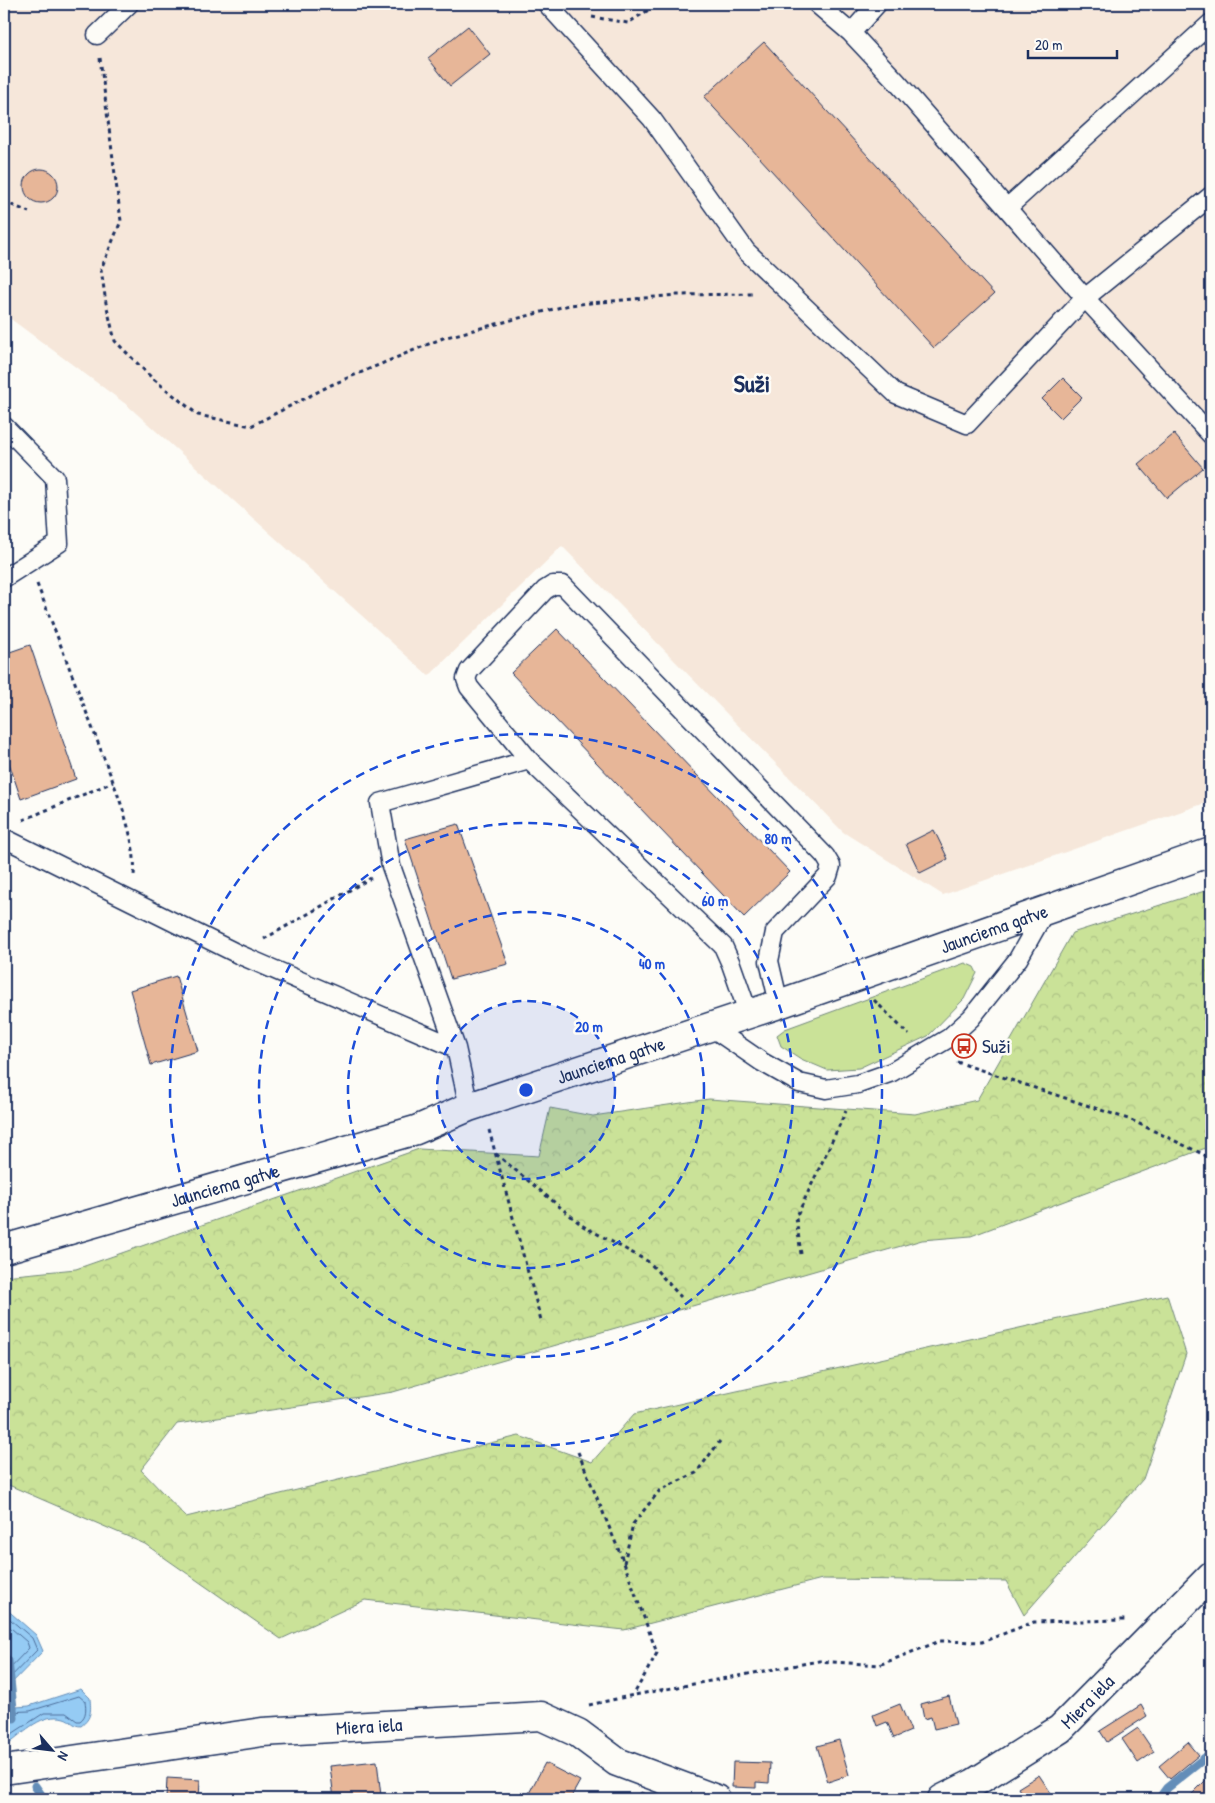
<svg xmlns="http://www.w3.org/2000/svg" width="1215" height="1803" font-family="'Patrick Hand',sans-serif">
  <defs>
    <pattern id="forest-crowns" width="20" height="18" patternUnits="userSpaceOnUse" patternTransform="scale(1.25)"><rect width="20" height="18" fill="#cae298"/><path d="M2 6a3 3 0 1 1 6 0M12 15a3 3 0 1 1 6 0" fill="none" stroke="#adc285"/></pattern>
  </defs>
  <rect width="100%" height="100%" fill="#fdfcf7"/>
  <filter id="ink" filterUnits="userSpaceOnUse"><feTurbulence type="fractalNoise" baseFrequency=".02" numOctaves="2"/><feDisplacementMap in="SourceGraphic" scale="10" xChannelSelector="R" yChannelSelector="G"/><feConvolveMatrix kernelMatrix="1 2 1 2 8 2 1 2 1" color-interpolation-filters="sRGB"/></filter>
  <g filter="url(#ink)">
    <path fill="#f6e7da" d="M4,4H1211V801L943,895L843,832L562,546L429,676L127,405L4,314Z"/>
    <path fill="#cae298" stroke="#72887b" d="M965,963L974,967L977,973L964,999L928,1036L859,1068L827,1070L801,1059L781,1046L777,1035L785,1029Z"/>
    <path fill="url(#forest-crowns)" stroke="#72887b" d="M1211,889V1146L971,1236L922,1240L393,1392L177,1424L141,1470L186,1517L519,1436L592,1462L634,1414L1167,1295L1186,1354L1143,1479L1024,1615L1006,1581L822,1579L624,1630L365,1600L281,1639L145,1544L4,1483V1276L76,1269L419,1149L539,1156L550,1108L593,1116L709,1099L915,1114L977,1100L1072,933Z"/>
    <path fill="#95cbf4" stroke="#648db8" d="M4,1607L36,1635L43,1651L5,1690L4,1689Z
      M81,1689L90,1698C91,1710 92,1718 81,1726C73,1726 71,1720 64,1718C43,1712 24,1732 9,1743L4,1745V1708L29,1706Z"/>
    <g fill="none" stroke-linecap="round" stroke-linejoin="round">
      <path stroke="#4c6d9a" stroke-width="1" d="M4,1614L32,1638L37,1650L4,1684
        M4,1622L27,1642L29,1648L4,1674
        M4,1712L30,1711L79,1696L85,1701C86,1708 87,1716 80,1721H77L66,1713H44L4,1739"/>
      <path stroke="#648db8" stroke-width="9" d="M4,1656L8,1661L14,1718
        M35,1786L44,1799
        M1159,1799L1167,1788L1211,1753"/>
    </g>
    <path fill="#e7b698" stroke="#1b2f5e" d="M468,26L490,54L450,86L428,58Z
      M764,42L994,294L934,348L704,97Z
      M24 186a17 17 0 1 1 34 0a17 17 0 1 1-34 0Z
      M1063,378L1082,397L1061,418L1042,399Z
      M1174,434L1203,468L1167,498L1138,464Z
      M557,629L790,872L744,917L511,673Z
      M30,645L76,779L21,799L4,748V654Z
      M458,824L508,964L451,979L405,839Z
      M934,830L948,859L920,873L906,844Z
      M176,976L198,1051L151,1065L130,990Z
      M1211,1647V1657L1206,1651Z
      M949,1696L956,1724L934,1729L931,1717L924,1719L921,1704Z
      M900,1704L911,1731L894,1738L887,1722L877,1726L873,1715Z
      M1141,1705L1147,1716L1107,1742L1100,1731Z
      M1138,1728L1154,1752L1138,1763L1122,1739Z
      M839,1740L849,1775L828,1782L817,1746Z
      M1188,1742L1199,1755L1170,1779L1159,1766Z
      M377,1761L381,1796L355,1799H334L330,1766Z
      M733,1762L770,1763L769,1783L756,1782V1788L732,1787Z
      M545,1763L580,1781L570,1799H526Z
      M1039,1775L1055,1799H1025L1018,1788Z
      M167,1778L200,1780L199,1799H166Z
      M1207,1779L1211,1784V1799H1193L1190,1796Z
      M641,1792L657,1799H637Z"/>
    <g fill="none" stroke-linecap="round" stroke-linejoin="round">
      <g stroke="#1b2f5e" stroke-width="21">
        <path id="lane" d="M547,4L652,119L746,251L896,394L967,424L1085,298L1211,196
          M817,4L851,33L897,82L1085,298L1211,435
          M851,33L877,4
          M97,35L129,4
          M1007,208L1211,23
          M4,426L55,478L59,543L4,578
          M529,760L469,687L466,679L469,671L545,590L553,585H563L825,856L831,866L828,876L775,932L769,961L779,1004
          M4,838L238,954L456,1048
          M711,1027L762,1062L799,1083L826,1089L858,1084L892,1072L949,1038L971,1018L1018,959L1045,911
          M469,1107L456,1048L391,866L380,803L529,760L723,946L731,964L749,1015"/>
      </g>
      <g stroke="#1b2f5e" stroke-width="31">
        <g id="street">
          <path id="s1" d="M4,1770L262,1732L541,1716L578,1733L617,1762L716,1799"/>
          <path id="s2" d="M942,1799L974,1783L1060,1729L1211,1576"/>
        </g>
      </g>
      <g stroke="#1b2f5e" stroke-width="31">
        <g id="secondary">
          <path id="s3" d="M4,1249L416,1130L469,1107L779,1004L1211,852"/>
        </g>
      </g>
      <path stroke="#1b2f5e" stroke-width="3" stroke-dasharray="4 4" stroke-linecap="butt" d="M592,17L628,23L658,4
        M100,58L121,221L101,269L106,303L115,341L151,377L198,415L251,426L331,385L443,338L569,305L677,295L755,294
        M4,202L29,212
        M37,584C58,638 79,693 100,748C113,782 138,840 134,875
        M23,820L113,782
        M264,939L371,878
        M874,1000L909,1035
        M957,1062L1131,1120L1211,1158
        M489,1130L541,1320
        M496,1154L583,1226L649,1262L681,1297
        M801,1254L796,1218L846,1111
        M578,1452L624,1563L657,1653L634,1694
        M624,1563L633,1524L660,1490L696,1473L720,1441
        M589,1705L634,1695L819,1661L879,1665L940,1641L982,1642L1034,1622L1125,1620"/>
      <use href="#lane" stroke="#fdfcf7" stroke-width="18"/>
      <use href="#street" stroke="#fdfcf7" stroke-width="28"/>
      <use href="#secondary" stroke="#fdfcf7" stroke-width="28"/>
    </g>
  </g>
  <circle cx="526" cy="1090" r="89" fill="#1d4ed8" fill-opacity=".12"/>
  <g fill="none" stroke="#1d4ed8" stroke-width="2.5" stroke-dasharray="9 6">
    <circle cx="526" cy="1090" r="89"/>
    <circle cx="526" cy="1090" r="178"/>
    <circle cx="526" cy="1090" r="267"/>
    <circle cx="526" cy="1090" r="356"/>
  </g>
  <defs>
    <g id="bus-ring" transform="scale(1.25)"><circle r="9.5" fill="#fdfcf7" stroke="#c8321e" stroke-width="1.5"/><path d="M-5-6H5V4H4V6H2V4H-2V6H-4V4H-5ZM-3.5-4V0h7V-4ZM-3.5 1.2v1.5H-2V1.2ZM2 1.2v1.5H3.5V1.2Z" fill="#c8321e"/></g>
  </defs>
  <g fill-rule="evenodd">
    <use href="#bus-ring" x="964" y="1046"/>
  </g>
  <g text-anchor="middle" dominant-baseline="central" stroke-width="5" stroke-linejoin="round" paint-order="stroke">
    <g font-size="19" fill="#1b2f5e" stroke="#fdfcf7">
      <text stroke="none"><textPath href="#s3" startOffset="1041">Jaunciema gatve</textPath></text>
      <text stroke="none"><textPath href="#s3" startOffset="636">Jaunciema gatve</textPath></text>
      <text stroke="none"><textPath href="#s3" startOffset="230">Jaunciema gatve</textPath></text>
      <text stroke="none"><textPath href="#s2" startOffset="176">Miera iela</textPath></text>
      <text stroke="none"><textPath href="#s1" startOffset="368">Miera iela</textPath></text>
    </g>
    <g font-size="19" fill="#1b2f5e" stroke="#fdfcf7" text-anchor="start">
      <text x="982" y="1046">Suži</text>
    </g>
    <g font-size="24" font-weight="bold" fill="#1b2f5e" stroke="#fdfcf7">
      <text x="752" y="383">Suži</text>
    </g>
  </g>
  <circle cx="526" cy="1090" r="8" fill="#1d4ed8" stroke="#fdfcf7" stroke-width="2.5"/>
  <g font-size="15" text-anchor="middle" font-weight="bold" fill="#1d4ed8" stroke="#fdfcf7" stroke-width="5" stroke-linejoin="round" paint-order="stroke">
    <text x="778" y="844">80 m</text>
    <text x="715" y="906">60 m</text>
    <text x="652" y="969">40 m</text>
    <text x="589" y="1032">20 m</text>
  </g>
  <rect width="1215" height="1803" fill="none" stroke="#fdfcf7" stroke-width="20"/>
  <rect x="10" y="10" width="1195" height="1783" fill="none" stroke="#1b2f5e" stroke-width="2" filter="url(#ink)"/>
  <g transform="translate(52 1750) rotate(118)" stroke="#fdfcf7" stroke-width="4" paint-order="stroke">
  <path d="M0-4L9 19L0 12L-9 19Z" fill="#1b2f5e"/>
  <text y="-8" font-size="14" font-weight="bold" text-anchor="middle" fill="#1b2f5e">N</text>
  </g>
  <path d="M1028 50v8h89v-8" fill="none" stroke="#1b2f5e" stroke-width="2.5"/>
  <text x="1035" y="50" font-size="15" fill="#1b2f5e" stroke="#fdfcf7" stroke-width="4" paint-order="stroke">20 m</text>
</svg>
